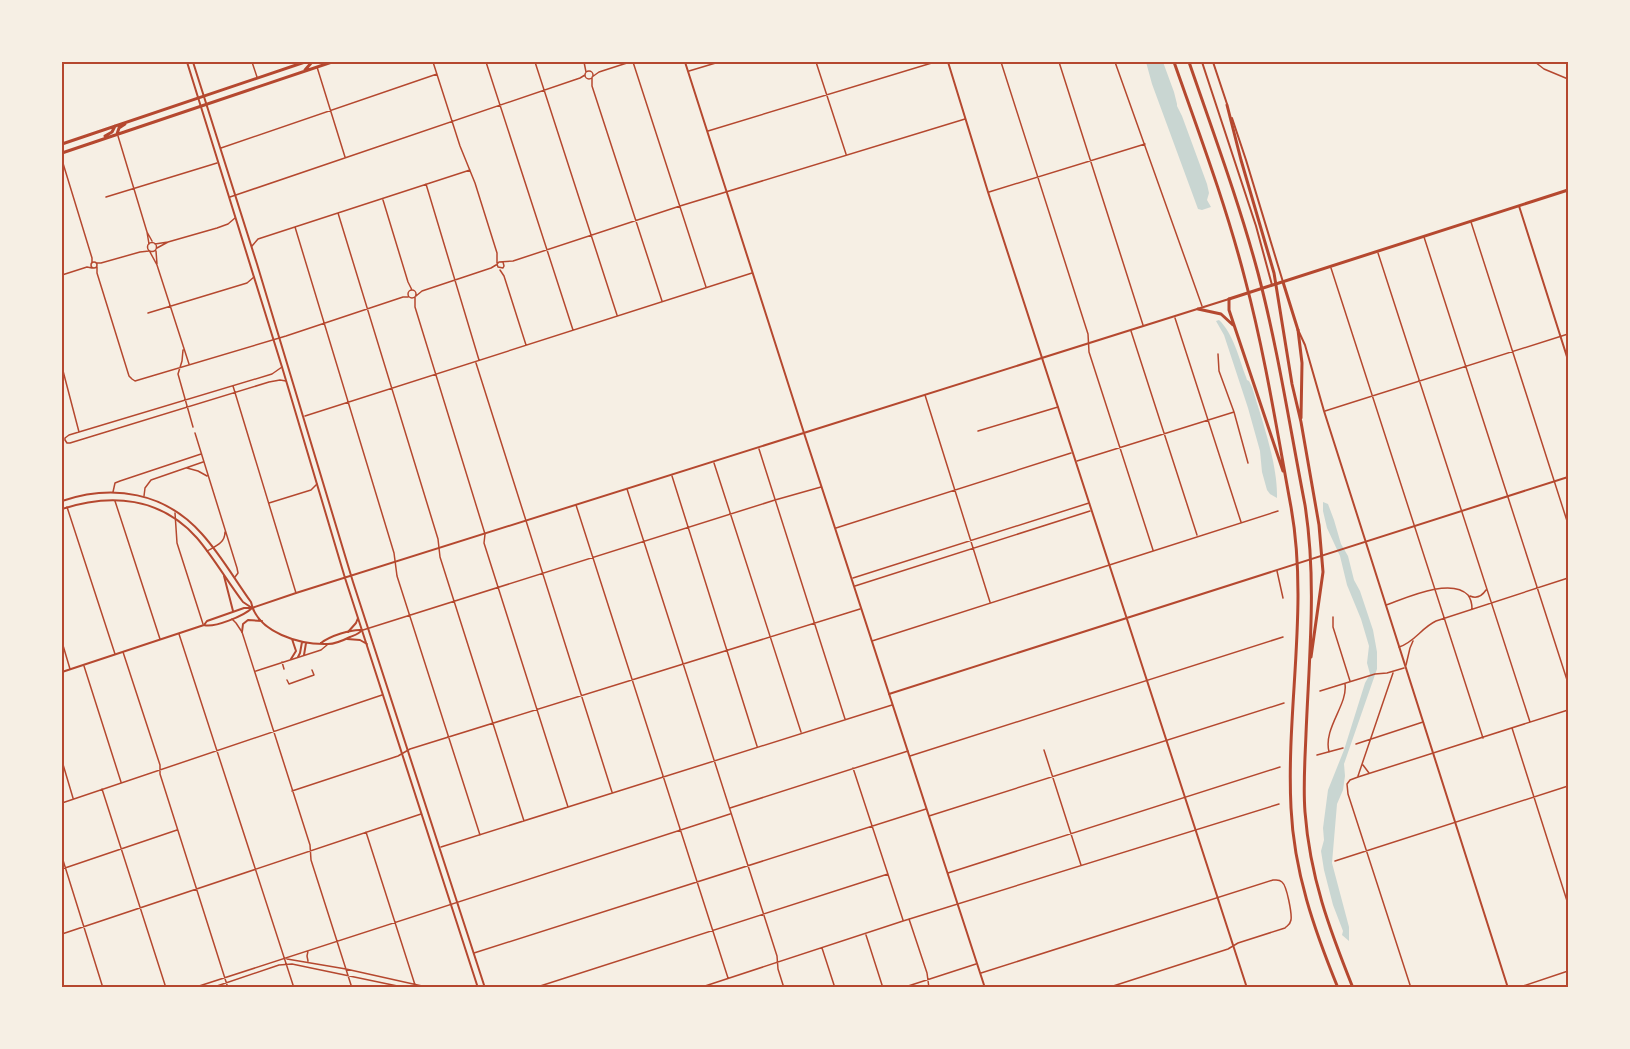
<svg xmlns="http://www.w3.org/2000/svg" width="1630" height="1049" font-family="'Fira Sans Condensed',sans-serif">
  <rect width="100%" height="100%" fill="#f6efe4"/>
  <path fill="#c9d6d2" d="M1146,62H1163L1174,92L1177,104V106L1182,116L1207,184L1209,193L1207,200L1211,207L1202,210L1198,209L1152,84Z
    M1219,320C1233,333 1239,358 1246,377L1247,380L1249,381L1252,387C1262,420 1278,465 1277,498L1270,494L1267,490L1262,472L1260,451L1248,408L1224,335L1216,321Z
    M1323,502L1328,504L1334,520L1341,544L1348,556L1354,580L1360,591L1373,630L1377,652V669L1344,764L1345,776L1343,790L1337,804L1332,863L1349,927V941L1342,935L1343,931L1333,905L1324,870L1321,851L1324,840L1323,828L1328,790L1344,750L1365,683L1370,674L1367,663L1369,646L1361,619L1347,585L1340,556L1327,528L1323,511Z"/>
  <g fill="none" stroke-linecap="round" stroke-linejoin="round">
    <path stroke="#b5482f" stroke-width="1.5" d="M252,62L257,77
      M433,62L460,146L475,183L497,253V263
      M486,62L573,330
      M535,62L617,315
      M584,62L586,72
      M633,62L706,287
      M816,62L846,154
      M1001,62L1088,334L1089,352L1153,550
      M1059,62L1143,325
      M1115,62L1202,306
      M1535,62L1544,69L1568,79
      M317,67L345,157
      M689,71L719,62
      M585 75a4 4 0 1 1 8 0a4 4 0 1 1-8 0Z
      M592,77L599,72L630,62
      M592,78V86L662,301
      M708,131L935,62
      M118,136L147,232L149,244
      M221,148L437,74
      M62,160L92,258V263
      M426,184L479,360
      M989,192L1145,144
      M106,197L217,163
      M230,197L580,78L585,75
      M383,200L408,282L412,290
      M338,213L438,539L440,557L524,821
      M1471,222L1568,524
      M295,227L394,553L397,576L480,835
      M147,232L152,241
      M1424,237L1568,683
      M147.5 247a4.5 4.5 0 1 1 9 0a4.5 4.5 0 1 1-9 0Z
      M155,244L168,242L217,228L228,224L235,218
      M252,246L258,239L470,170
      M157,248L168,242
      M156,251L157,264
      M150,252L157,265L189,364
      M1378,253L1530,722
      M91 265a3 3 0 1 1 6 0a3 3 0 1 1-6 0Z
      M503,262L504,266L503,268L498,267L497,264L499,262L513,261L680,206L965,119
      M96,263H101L140,252L149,251
      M97,267V273L129,376L132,379L135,381L286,336L403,297H408
      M1331,268L1483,738
      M500,270L504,276L526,345
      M62,275L87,267L92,268
      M408 294a4 4 0 1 1 8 0a4 4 0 1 1-8 0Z
      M416,296L422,291L491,268L496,265
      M415,297V307L485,534L484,543L568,807
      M148,313L247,283L254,277
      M1175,318L1241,522
      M1131,331L1197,535
      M183,350L182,361L178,374L193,427
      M1218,354L1219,371L1234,412L1248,463
      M476,363L612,792
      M62,367L79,432
      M233,386L296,593
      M925,395L990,602
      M1325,411L1568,334
      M305,416L752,273
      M978,431L1058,407
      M195,433L237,568L238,573L235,577
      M65,440L67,443H70L269,382L280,380L286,381
      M65,440V438L69,435L272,374L282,367
      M759,449L845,719
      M1077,461L1234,412
      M714,463L801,732
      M187,468L198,471L207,476
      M672,476L757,746
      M627,489L777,956L778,969L784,988
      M113,492L115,483L120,481L201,454
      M144,496L145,488L151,480L203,462
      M115,501L160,639
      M269,503L311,490L317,484
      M576,505L728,978
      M67,507L115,654
      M175,513L177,543L203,624
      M836,528L1071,453
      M207,551C216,546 225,543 225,532
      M1277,571L1283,598
      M853,578L1089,503
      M855,586L1090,511
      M1470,596C1477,599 1482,596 1486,590
      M1386,605C1406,598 1451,577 1468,595C1471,599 1472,604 1472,609
      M1333,617V627L1350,681
      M232,619L236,623L242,632L310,845L311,860L352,988
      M363,630L775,500L821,487
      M179,634L294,988
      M872,641L1278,511
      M62,642L70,669
      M1399,647C1415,642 1421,628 1436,621L1568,578
      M123,652L160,765V774L228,988
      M282,662L284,669
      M1406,665L1410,648L1413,641
      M84,666L121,782
      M256,671L321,650L327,645
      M287,680L289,684L314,675L312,670
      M1320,691L1375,674L1387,673L1404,668
      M1512,728L1568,904
      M1356,744L1423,722
      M1044,750L1081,865
      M1329,752C1323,728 1348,705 1345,684
      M1317,755L1343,748
      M910,756L1283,637
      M62,761L73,798
      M1363,765L1369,773
      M853,768L903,920
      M1358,776L1393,673
      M102,789L166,988
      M292,791L398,756L410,749L860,609
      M62,803L382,695
      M730,808L908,751
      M929,816L1284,703
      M366,832L416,988
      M441,847L892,705
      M62,857L103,988
      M1335,861L1568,786
      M62,869L177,830
      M948,873L1280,767
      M909,919L927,973L929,988
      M62,934L421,814
      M866,935L883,988
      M822,948L835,988
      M474,953L926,809
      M287,959L346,969L431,988
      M308,961L307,956L308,951
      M981,973L1273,880C1277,880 1279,879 1282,882C1287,886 1292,914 1291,920C1290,925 1288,925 1285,928L1238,943L1228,949L1107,988
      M193,988L730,814
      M211,988L279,965L292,964L407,988
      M534,988L888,874
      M699,988L903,921L1279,804
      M902,988L976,964
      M1411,988L1348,794L1347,784L1350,780L1358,777L1568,710
      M1517,988L1568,971"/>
    <path stroke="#b5482f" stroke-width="2" d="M948,62L988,192L1247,988
      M1202,62L1256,226L1272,285
      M1519,206L1568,360
      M1299,332L1305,345L1324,411L1508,988
      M62,501C113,484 165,492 202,534C221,555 235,580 251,602C257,633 301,645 328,644C335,644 344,640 350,637C355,635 359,634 362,630
      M62,509C111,493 161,497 197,538C214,558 227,581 243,602L252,608
      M242,632L243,624L248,620L262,621
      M321,643C330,636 351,629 362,630
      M304,655L306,643
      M298,657L300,653L302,642
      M291,659L296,651L292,639
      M889,694L1568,477"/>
    <path stroke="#b5482f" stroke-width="2" d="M187,62L282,367L345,578L478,988
      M193,62L257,264L353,582L485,988
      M685,62L804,433L985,988
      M1213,62L1227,104
      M1232,118L1246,160L1283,282
      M224,576L233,611
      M204,625L207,621L244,608H250
      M348,632L356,623L358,618
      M347,639L360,640L367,644
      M62,672L204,625C214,628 244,616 252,608L296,593L1229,299"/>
    <path stroke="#b5482f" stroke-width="3" d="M305,70L312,62
      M117,134L119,128L125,124
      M105,136L112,132L115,126
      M62,144L305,62
      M62,153L332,62
      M1283,282L1298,330
      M1229,299L1568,190"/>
    <path stroke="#b5482f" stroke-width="3" d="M1174,62C1199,133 1226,205 1245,279C1265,354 1277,431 1291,507C1309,607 1286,708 1291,808C1294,872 1314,929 1338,988
      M1189,62C1213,132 1239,202 1258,273C1278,349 1290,428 1305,505C1317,581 1309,658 1306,734C1305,760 1303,786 1305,812C1310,877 1329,928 1353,988
      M1227,105L1241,160L1274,273L1292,384L1301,422L1319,525L1323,572L1311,657
      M1229,299V310L1283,471
      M1198,309L1221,314L1233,325
      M1298,330L1302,363L1301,418"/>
  </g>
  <rect width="1630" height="1049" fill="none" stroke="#f6efe4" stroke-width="126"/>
  <rect x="63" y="63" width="1504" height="923" fill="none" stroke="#b5482f" stroke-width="2"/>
</svg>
